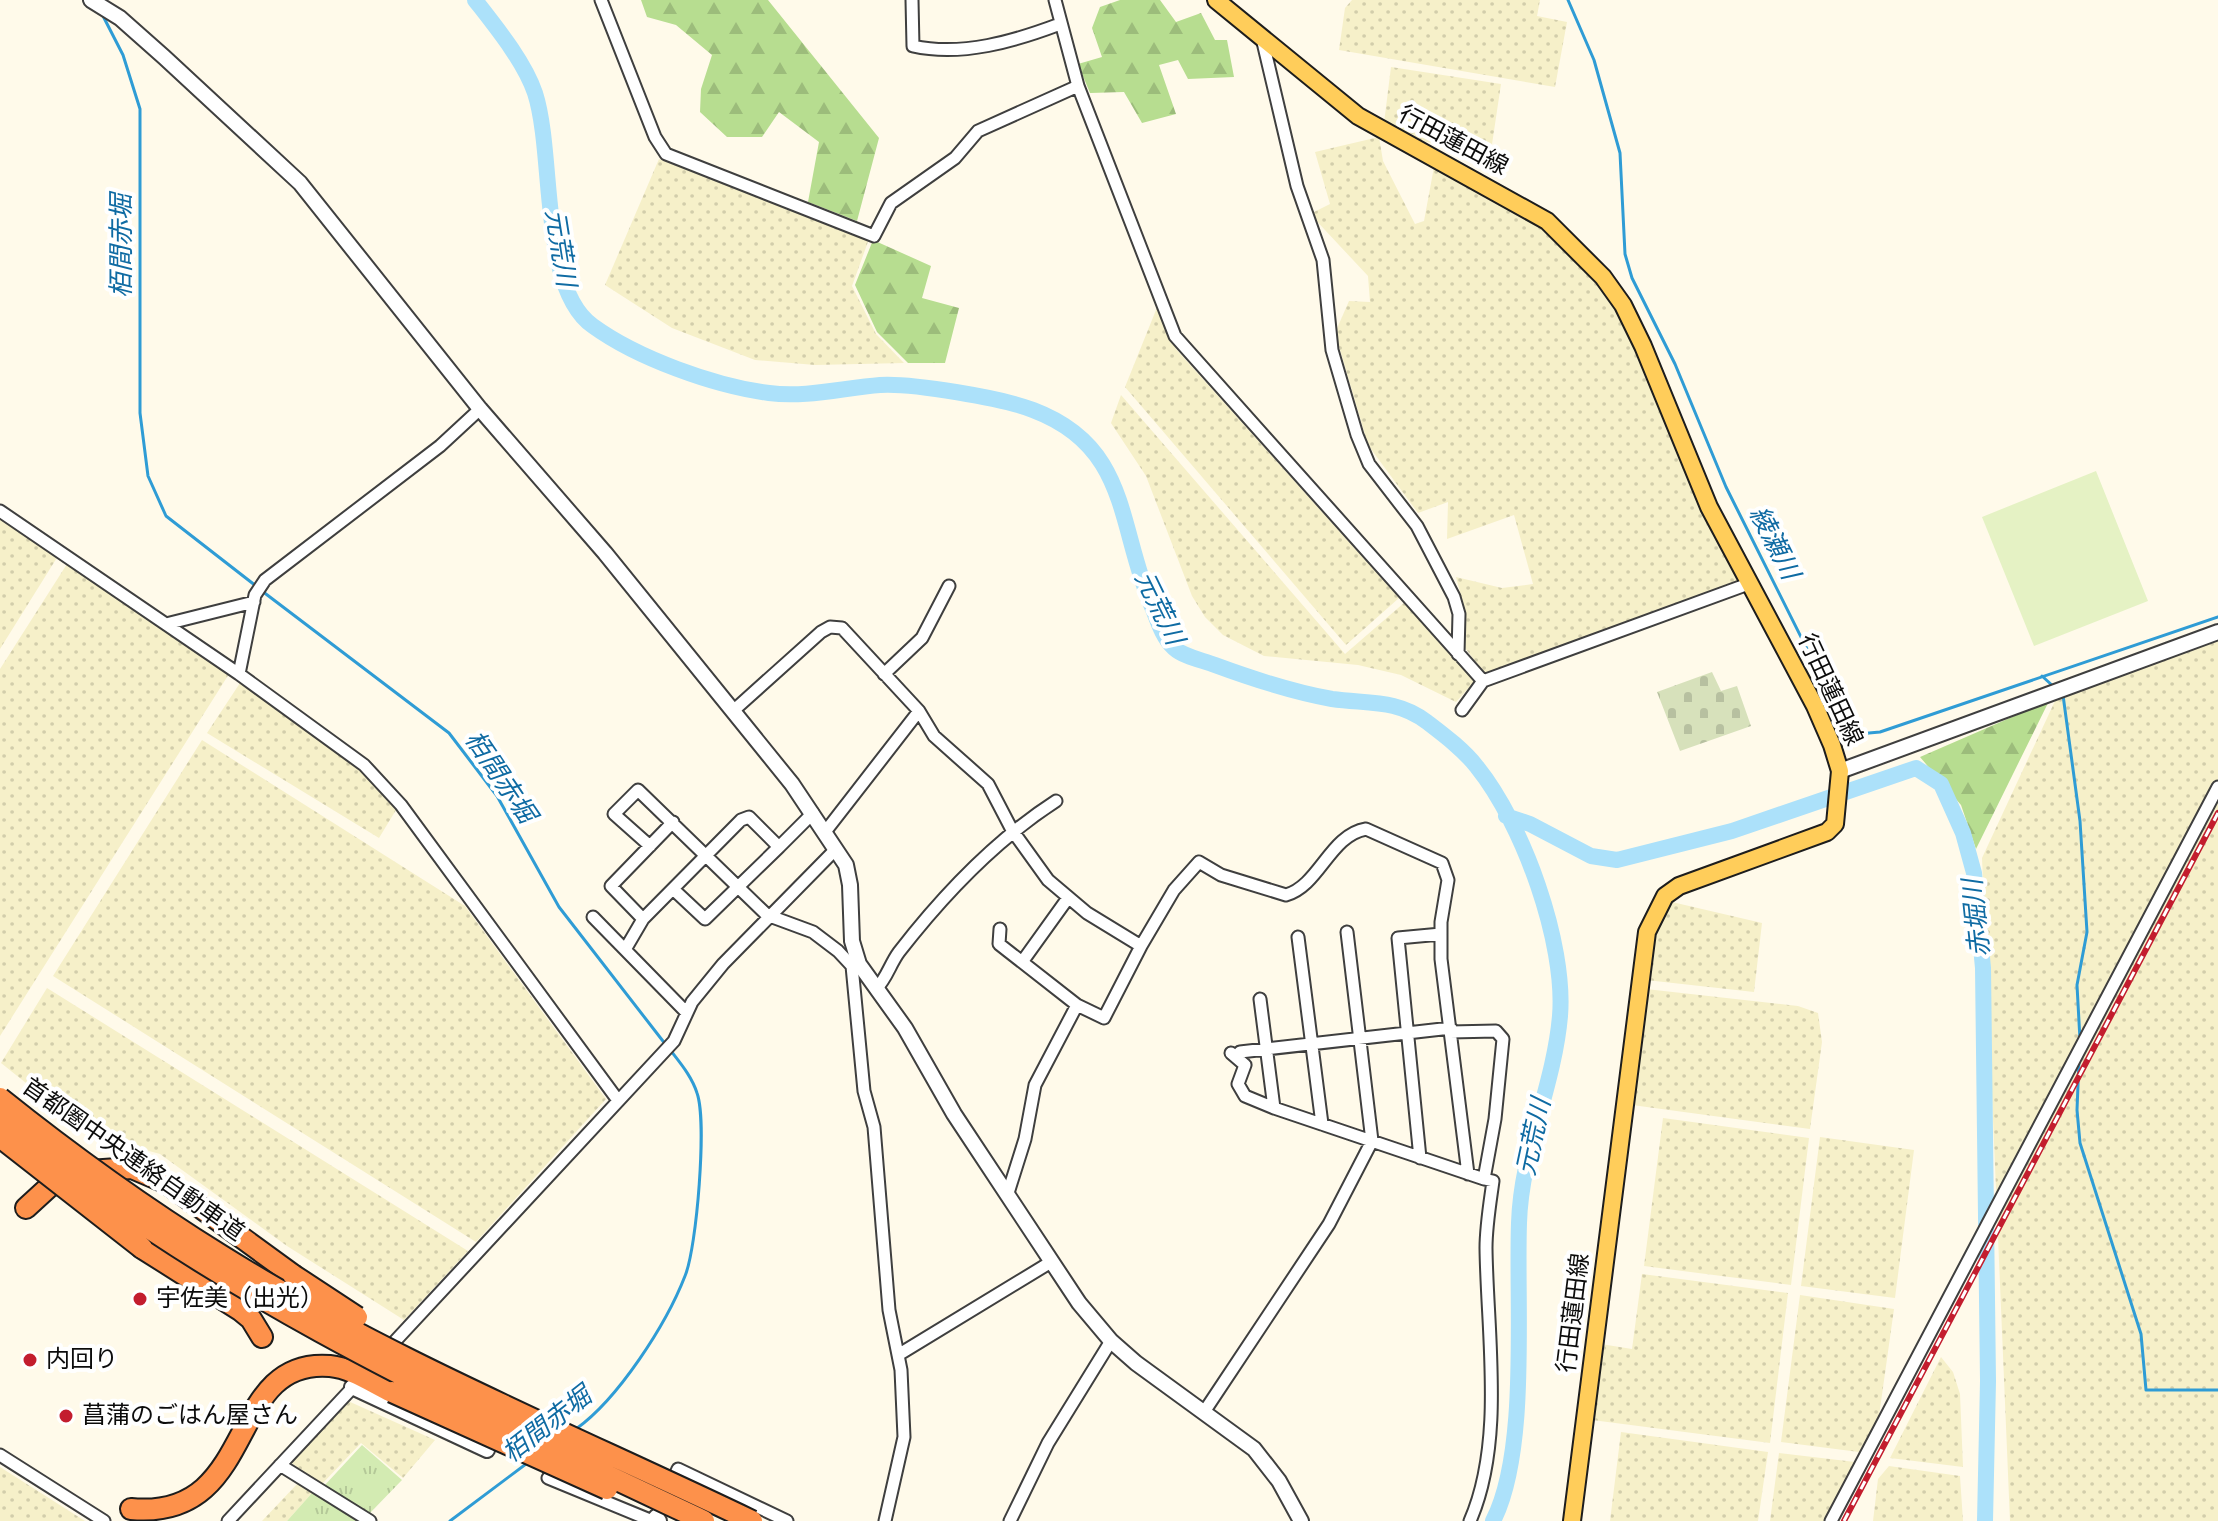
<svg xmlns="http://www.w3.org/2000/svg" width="2218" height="1521" font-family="Spectral,'Noto Sans JP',serif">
  <defs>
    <pattern id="farmland-dots" width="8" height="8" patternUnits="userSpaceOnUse" patternTransform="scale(2)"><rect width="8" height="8" fill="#f6f0c9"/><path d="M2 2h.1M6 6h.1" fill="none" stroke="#d2cdab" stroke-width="1.8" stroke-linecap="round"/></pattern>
    <pattern id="grass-tufts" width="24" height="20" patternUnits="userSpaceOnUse" patternTransform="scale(2)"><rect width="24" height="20" fill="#d3ebb2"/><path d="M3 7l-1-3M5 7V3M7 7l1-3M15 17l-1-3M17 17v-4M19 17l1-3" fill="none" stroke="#b4c898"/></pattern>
    <pattern id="forest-firs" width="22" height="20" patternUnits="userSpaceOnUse" patternTransform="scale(2)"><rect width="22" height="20" fill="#b7dd90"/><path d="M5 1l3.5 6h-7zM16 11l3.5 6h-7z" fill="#9cbc7b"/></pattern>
    <pattern id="cemetery-stones" width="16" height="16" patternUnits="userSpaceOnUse" patternTransform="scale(2)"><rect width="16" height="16" fill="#d7e1bb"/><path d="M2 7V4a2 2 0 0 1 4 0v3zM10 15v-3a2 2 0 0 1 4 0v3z" fill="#b7c0a0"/></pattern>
  </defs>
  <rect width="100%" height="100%" fill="#fffaea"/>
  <path fill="url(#farmland-dots)" d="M1352,0H1540L1537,16L1567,22L1555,87L1339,50L1345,8Z
    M1391,67L1501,84L1491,151L1412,140L1384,123Z
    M1379,137L1383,161L1415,224L1424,221L1434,167L1516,210L1557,237L1600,285L1625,318L1706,521L1740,581L1485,674L1465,648V611L1456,577L1502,588L1533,584L1514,515L1447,539L1448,502L1418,513L1368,445L1335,333L1349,301L1370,302L1368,276L1310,214L1330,204L1315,152Z
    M659,159L869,239L852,286L876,334L904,363L815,365L755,360L672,328L605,285Z
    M1158,305L1176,349L1399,598L1346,645L1125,387Z
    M1121,395L1345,654L1405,602L1475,681L1456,702L1401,675L1358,665L1264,656L1223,635L1205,617L1192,596L1146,476L1111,423Z
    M0,518L58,556L0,649Z
    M67,564L229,674L0,1036V669Z
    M2218,631V1521H2010L1982,858L2061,688Z
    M240,683L363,769L396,810L379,838L207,733Z
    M202,740L465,906L606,1099L476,1242L53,976Z
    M1672,902L1762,923L1754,992L1646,980L1654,929L1661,912Z
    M47,988L468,1251L404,1320L287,1246L160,1154L91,1135L1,1063Z
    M1646,989L1798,1006L1818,1013L1822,1042L1810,1129L1632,1105Z
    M1663,1118L1809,1138L1791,1285L1644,1266Z
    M1820,1137L1914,1150L1895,1298L1801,1286Z
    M1642,1274L1788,1293L1770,1443L1592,1420L1601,1344L1632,1349Z
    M1800,1295L1894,1309L1879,1416L1859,1452L1781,1442Z
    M1941,1357L1953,1372L1960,1394L1963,1467L1890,1458Z
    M348,1401L435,1440L403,1478L361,1443L322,1484L290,1462Z
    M1621,1432L1768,1452L1758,1521H1610Z
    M1779,1453L1855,1462L1824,1521H1770Z
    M1889,1466L1960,1476L1963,1521H1873L1878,1479Z
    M0,1467L85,1521H0Z
    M298,1483L312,1493L287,1521H262Z"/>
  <path fill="url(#grass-tufts)" d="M362,1445L402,1480L370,1513L324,1486Z
    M312,1493L361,1521H287Z"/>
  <path fill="url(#forest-firs)" d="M641,0H768L879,138L857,221L808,202L819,142L779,112L762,137H727L700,112L701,89L712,55L676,25L647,17Z
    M1120,0H1160L1176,22L1201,13L1215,40H1227L1234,77L1188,79L1178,60L1159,65L1176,114L1142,123L1124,92L1090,93L1078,64L1102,57L1092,28L1100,7Z
    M873,240L931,266L922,298L959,308L945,363H908L877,332L855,285Z
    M2049,701L1976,849L1961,805L1920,757Z"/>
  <path fill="url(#cemetery-stones)" d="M1712,672L1721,691L1737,686L1751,726L1680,751L1657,692Z"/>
  <path fill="#e5f2c4" d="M2096,471L2148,601L2034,646L1982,517Z"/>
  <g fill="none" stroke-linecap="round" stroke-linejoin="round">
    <path stroke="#2f9cd5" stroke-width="3" d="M1568,0L1594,60L1620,153L1625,254L1632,278L1675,364L1726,487L1847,729L1858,734L1880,732L2218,617
      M102,14L123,55L140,109V413L148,476L166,516L256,586
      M262,591L449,733L497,796L559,907L666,1045
      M2042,676L2054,687
      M2063,695L2080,821L2087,932L2077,985L2080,1040
      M2079,1060L2077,1110L2080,1143L2141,1334L2146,1390H2218
      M576,1429C618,1399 666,1325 685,1276C697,1247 707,1121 697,1093C692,1077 681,1064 671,1051
      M450,1521L530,1461"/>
    <path stroke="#ace1fa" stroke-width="16" d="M475,0C496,27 524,61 535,93C555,155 539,288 593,326C637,358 714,386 769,393C805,398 843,388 880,385C912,383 1003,398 1033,410C1131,447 1117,527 1153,609C1158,622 1163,638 1174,648C1184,657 1202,660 1215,665C1253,679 1292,692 1332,699C1368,704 1397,699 1427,722C1444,735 1464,750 1477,767C1523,824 1566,943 1560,1016C1554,1086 1521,1152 1519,1223C1516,1305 1529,1451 1493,1521
      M1506,816L1530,824L1591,856L1617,860L1732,831L1916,768L1941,784L1963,833L1974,873L1983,968L1988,1381L1985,1521"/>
    <g stroke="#3f3f3f" stroke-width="15">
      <path id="minor" d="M601,0L655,137L666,154L874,236L891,203L955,158L978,131L1078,86
        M912,0L913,46C962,57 1015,41 1060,24
        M1055,0L1078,86L1175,336L1483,681
        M1262,38L1297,186L1323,260L1332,350L1357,435L1369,464L1417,526L1454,597L1459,614L1458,654
        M0,511L239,674L364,765L401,805L617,1099
        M166,624L254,602
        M239,674L255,595L265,580L440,446L480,409
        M884,674L922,638L949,586
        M1462,710L1483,681L1751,583
        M733,711L821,632L830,627L842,628L919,711L934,736L988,784L1012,830L1048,880L1087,913L1141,946L1104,1018L1077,1005L1035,1085L1025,1139L1008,1193
        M673,822L611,886L643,919L741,820L749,817L779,847L813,813
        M825,832L919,711
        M650,846L614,814L638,790L767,915L813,932L838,951L852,966
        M673,889L705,919L779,847
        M593,917L687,1013
        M1000,929L999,944L1077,1005
        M1298,937L1322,1124
        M1141,946L1174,890L1199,862L1221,875L1286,895C1319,886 1330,835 1366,829L1442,863L1448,880L1441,922V959L1468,1174
        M626,948L643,919
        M1022,962L1068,898
        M859,964L852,966L864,1091L874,1127L889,1310L901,1370L904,1437L885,1521
        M876,989C887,978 890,964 899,952C944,894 994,841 1056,801
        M1260,999L1274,1108L1484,1179L1495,1119L1503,1039L1496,1031L1450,1032
        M1240,1052L1451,1028
        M1231,1053L1245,1065L1238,1084L1245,1096L1274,1108
        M1420,1158L1398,938L1441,934
        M385,1352L674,1041L692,1002L723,964L836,849
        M898,1355L1051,1262
        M1204,1412L1329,1224L1372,1141L1347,932
        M0,1455L104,1521
        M280,1465L370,1521
        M548,1478L650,1520L655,1519L659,1512
        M671,1485L678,1469L787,1521
        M228,1521L356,1384
        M1010,1521L1048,1443L1111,1341
        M1470,1521C1505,1441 1487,1334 1486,1248C1486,1226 1490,1203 1493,1181L1484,1179
        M1831,1521L2218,787"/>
    </g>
    <g stroke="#3f3f3f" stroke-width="18">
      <path id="tertiary" d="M91,0L120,18L164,57L300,183L480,409L605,553L792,784L846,865L850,885L852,941L859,964L905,1028L954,1114L1079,1303L1111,1341L1136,1363L1254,1449L1279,1481L1301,1521
        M1840,771L2218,632
        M352,1387L487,1450
        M656,1517L659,1521"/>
    </g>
    <g stroke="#1d1d1d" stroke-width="20">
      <path id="primary" d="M1216,0L1358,116L1547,221L1603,277L1623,305L1643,346L1709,507L1815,706L1832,745L1840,771L1835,824L1827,832L1679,886L1665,896L1647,932L1572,1521"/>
    </g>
    <g stroke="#1d1d1d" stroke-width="24">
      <path id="motorway" d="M26,1208L50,1186L89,1171L132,1168L167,1183L293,1275
        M142,1248L240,1310L251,1319L262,1337
        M131,1509C260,1521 224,1357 330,1366C352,1368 373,1383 392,1392"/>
    </g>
    <use href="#minor" stroke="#fff" stroke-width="11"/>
    <use href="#tertiary" stroke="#fff" stroke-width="14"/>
    <use href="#primary" stroke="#ffcd5a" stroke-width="16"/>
    <use href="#motorway" stroke="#fd914b" stroke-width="20"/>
    <g stroke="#c31d2e" stroke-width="6">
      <path id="rail" d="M1844,1521L2218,813"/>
    </g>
    <use href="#rail" stroke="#fff" stroke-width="3" stroke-dasharray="9" stroke-linecap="butt"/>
    <g stroke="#1d1d1d" stroke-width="24" stroke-linecap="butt">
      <path id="motorway-bridge" d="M0,1098C71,1155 145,1208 222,1256C389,1360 575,1436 752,1521
        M0,1118C209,1292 460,1406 704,1521
        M0,1137L142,1248
        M293,1275L357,1317
        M392,1392L607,1489"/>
    </g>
    <use href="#motorway-bridge" stroke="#fd914b" stroke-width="20"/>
  </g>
  <g fill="#c31d2e" stroke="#fff" stroke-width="3">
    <circle cx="140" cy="1299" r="8"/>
    <circle cx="30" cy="1360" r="8"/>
    <circle cx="66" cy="1416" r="8"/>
  </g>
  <g text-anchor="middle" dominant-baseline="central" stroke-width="8" stroke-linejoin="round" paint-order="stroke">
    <g font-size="24" fill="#0c0c0c" stroke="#fff">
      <text transform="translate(1453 141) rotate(28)">行田蓮田線</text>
      <text transform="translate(1830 690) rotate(65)">行田蓮田線</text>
      <text transform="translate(133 1160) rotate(35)">首都圏中央連絡自動車道</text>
      <text transform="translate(1574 1313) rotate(-83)">行田蓮田線</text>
    </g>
    <g font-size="24" fill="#0c0c0c" stroke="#fff" text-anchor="start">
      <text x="156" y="1299">宇佐美（出光）</text>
      <text x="46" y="1360">内回り</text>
      <text x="82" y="1416">菖蒲のごはん屋さん</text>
    </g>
    <g font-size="26" font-style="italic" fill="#0f6ba3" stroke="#fff">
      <text transform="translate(122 246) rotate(-90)">栢間赤堀</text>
      <text transform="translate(560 248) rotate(81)">元荒川</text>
      <text transform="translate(1774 543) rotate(63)">綾瀬川</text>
      <text transform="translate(1159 608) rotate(64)">元荒川</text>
      <text transform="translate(500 777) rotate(56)">栢間赤堀</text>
      <text transform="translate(1977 918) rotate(-96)">赤堀川</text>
      <text transform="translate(1534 1137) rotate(-78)">元荒川</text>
      <text transform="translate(547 1425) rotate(-38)">栢間赤堀</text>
    </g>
  </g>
</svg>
